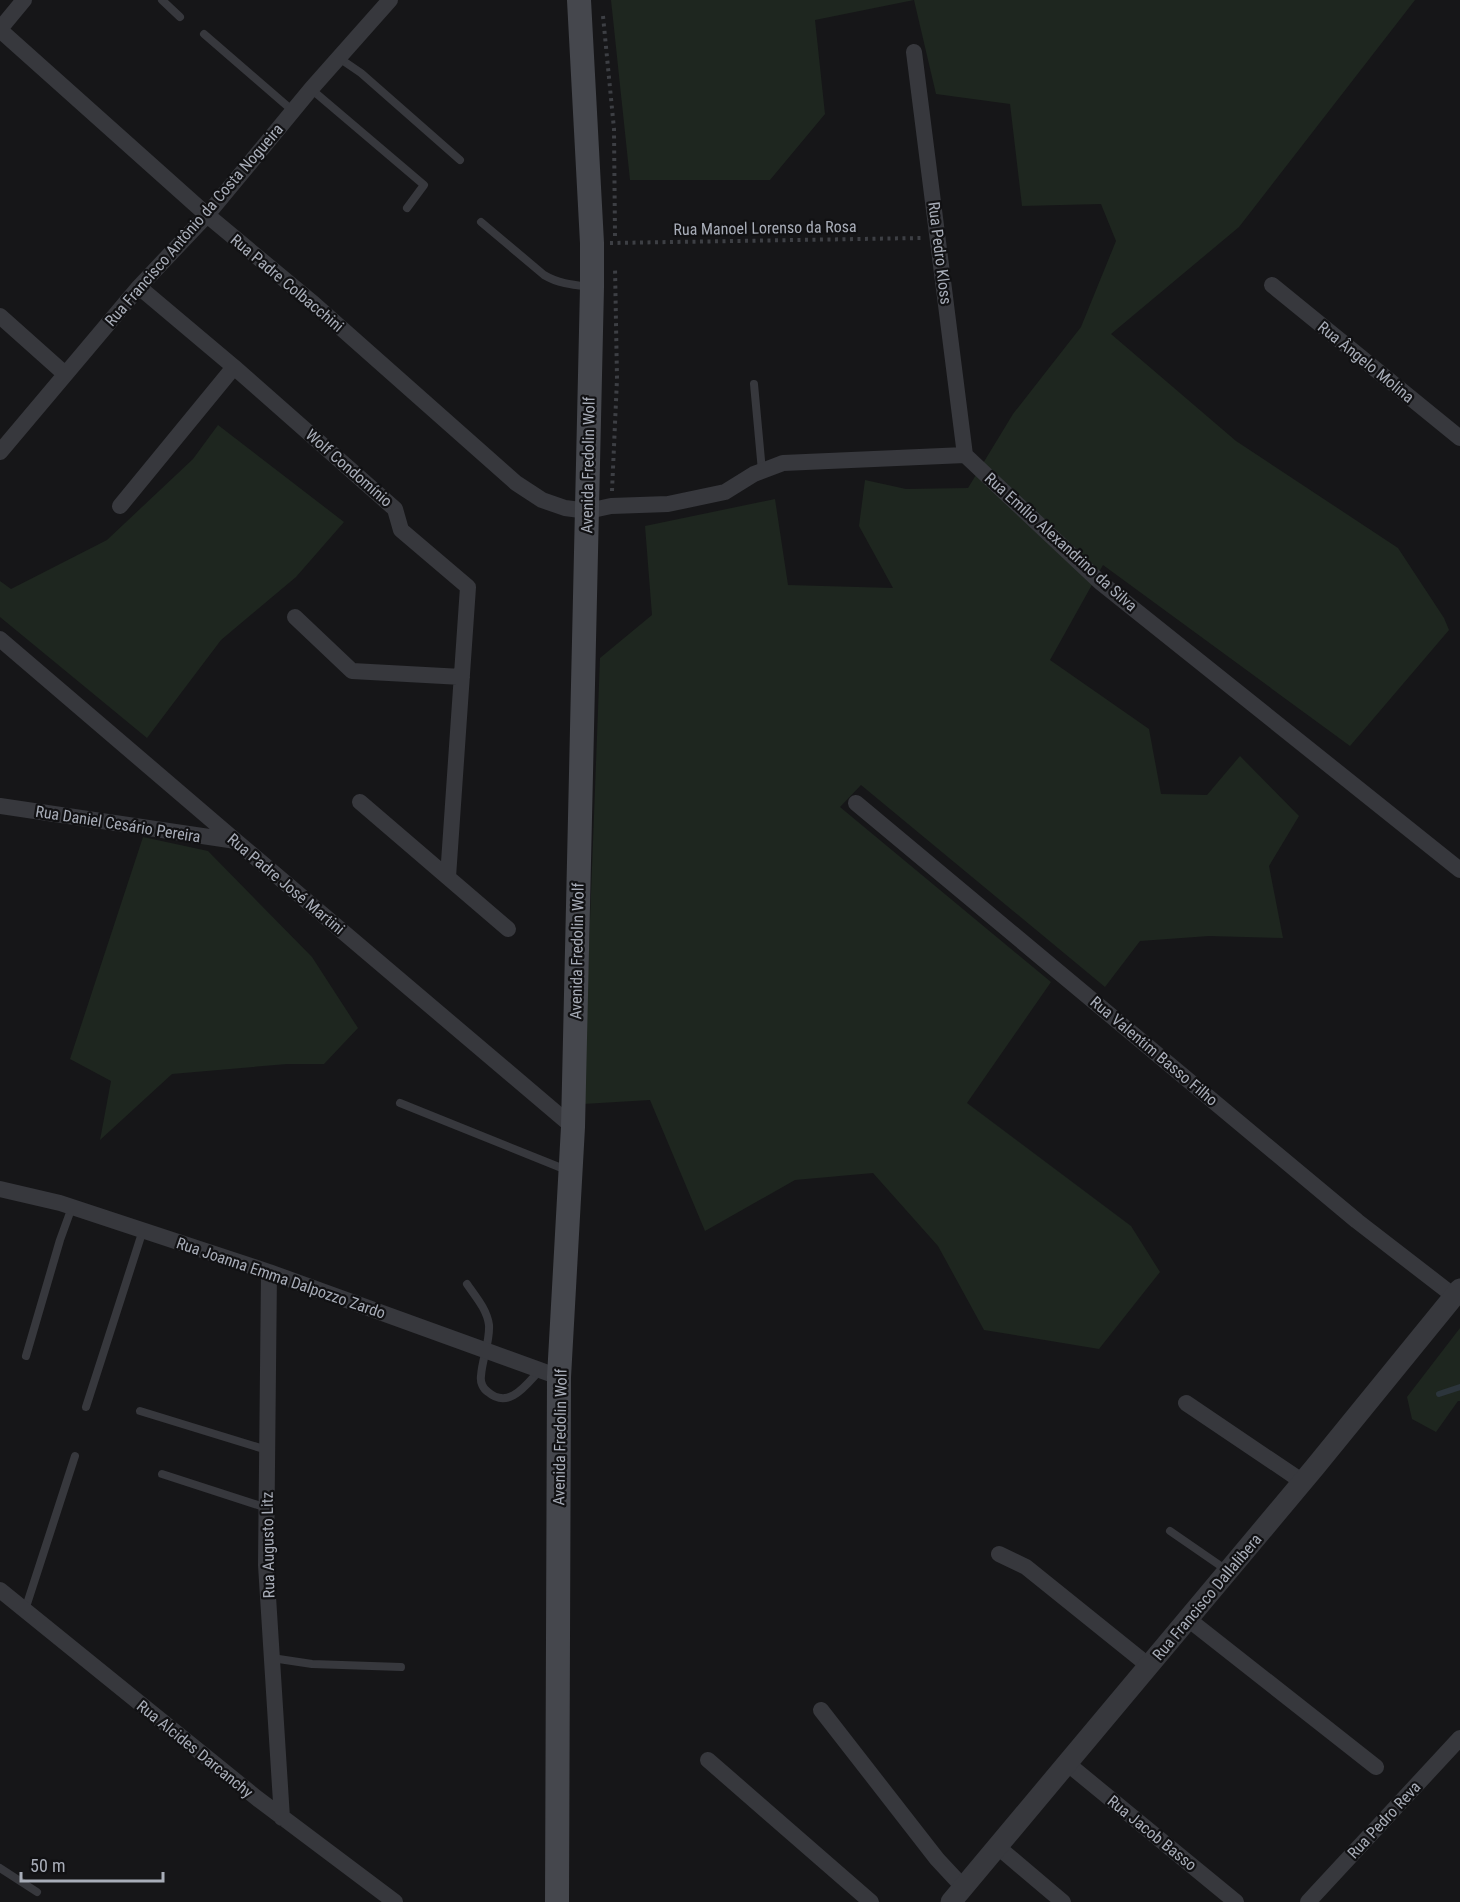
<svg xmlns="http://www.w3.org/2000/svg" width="1460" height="1902" font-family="'Roboto Condensed',sans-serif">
  <rect width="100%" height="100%" fill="#161618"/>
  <path fill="#1e261f" d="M611,0H1415L1239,227L1111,334L1236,441L1398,548L1444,618L1449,630L1350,746L1103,565L1050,660L1149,729L1161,794L1207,795L1240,756L1299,816L1269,866L1283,938L1209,936L1140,941L1105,987L861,785L840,807L1051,982L967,1103L1131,1226L1160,1272L1099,1349L984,1330L938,1246L873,1173L795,1180L705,1231L650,1100L583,1104L600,658L652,615L645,526L775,499L788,585L893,588L859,526L865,480L906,489L968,488L1013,414L1081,327L1116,241L1101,204L1022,206L1010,104L936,94L914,0L815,20L825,114L770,180H630Z
    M218,425L344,522L296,577L221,640L147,738L0,617V581L11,589L107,540L193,459Z
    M143,837L208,851L312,957L358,1028L324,1064H287L172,1074L100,1140L111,1081L70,1059Z
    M1460,1328V1401H1458L1436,1432L1412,1419L1407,1397Z"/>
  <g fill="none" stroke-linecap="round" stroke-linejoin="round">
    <path stroke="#2c353c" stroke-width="6" d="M1439,1394L1460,1387"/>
    <path stroke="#3d3f44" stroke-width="4" stroke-dasharray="3 4.5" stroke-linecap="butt" d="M603,16L614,129L615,236
      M610,243L921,238
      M612,491L617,379L615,267"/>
    <path stroke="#37383d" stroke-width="8" d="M162,0L180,17
      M204,34L293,111
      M339,58L361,73L460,160
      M311,89L424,185L407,208
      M481,222L544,275C559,284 574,285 591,287
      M754,384L762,471
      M400,1103L569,1171
      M467,1284C475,1296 487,1309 489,1325C490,1343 482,1359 481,1376C480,1382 483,1389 488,1392C509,1410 526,1385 540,1370
      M26,1356L60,1240L72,1207
      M86,1407L143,1230
      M140,1411L267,1450
      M162,1474L267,1508
      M1170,1531L1228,1571
      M25,1610L75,1456
      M272,1658L312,1664L401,1667
      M0,1868L37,1892"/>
    <path stroke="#37383d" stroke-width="16" d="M0,29L24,0
      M0,30L207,215L314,304L516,483L542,500L565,508L588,511L611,506L668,504L725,492L754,474L783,463L965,455L1100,582L1460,870
      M914,52L965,455
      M1272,285L1460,438
      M139,287L234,367L395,509L401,530L468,587L448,877
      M0,316L65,374
      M0,452L139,287L207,215L311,89L390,0
      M120,506L234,367
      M295,617L352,671L462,677
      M0,639L236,841L573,1127
      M360,802L508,929
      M856,803L1357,1221L1454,1296
      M0,806L236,841
      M0,1189L60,1203L269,1272L559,1377
      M269,1272L266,1565L282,1818
      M1186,1403L1303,1482
      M999,1554L1026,1567L1149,1666
      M0,1590L258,1799L395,1902
      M1188,1619L1376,1767
      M821,1710L937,1859L964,1888
      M708,1760L871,1902
      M1068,1764L1236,1902
      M998,1847L1063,1902
      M1308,1902L1460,1738"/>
    <path stroke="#37383d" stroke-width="21" d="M951,1902L1315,1467L1460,1289"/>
    <path stroke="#45474d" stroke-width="24" d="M557,1902L559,1377L573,1127L592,287V243L579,0"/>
  </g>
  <g text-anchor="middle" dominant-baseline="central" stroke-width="4.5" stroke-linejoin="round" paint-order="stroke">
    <g font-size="16" fill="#a8adb8" stroke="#111113">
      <text transform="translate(194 225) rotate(-49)">Rua Francisco Antônio da Costa Nogueira</text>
      <text transform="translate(765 228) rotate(-1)">Rua Manoel Lorenso da Rosa</text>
      <text transform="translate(940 253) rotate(83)">Rua Pedro Kloss</text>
      <text transform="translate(287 283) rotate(40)">Rua Padre Colbacchini</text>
      <text transform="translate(1366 362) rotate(39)">Rua Ângelo Molina</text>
      <text transform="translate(588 465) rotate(-89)">Avenida Fredolin Wolf</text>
      <text transform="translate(349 468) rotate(41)">Wolf Condomínio</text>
      <text transform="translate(1061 542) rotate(42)">Rua Emílio Alexandrino da Silva</text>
      <text transform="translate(118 824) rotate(9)">Rua Daniel Cesário Pereira</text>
      <text transform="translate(286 884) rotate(40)">Rua Padre José Martini</text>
      <text transform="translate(577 951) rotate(-89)">Avenida Fredolin Wolf</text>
      <text transform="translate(1154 1051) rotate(40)">Rua Valentim Basso Filho</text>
      <text transform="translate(281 1278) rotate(19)">Rua Joanna Emma Dalpozzo Zardo</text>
      <text transform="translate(560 1437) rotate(-89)">Avenida Fredolin Wolf</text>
      <text transform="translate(268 1545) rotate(-91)">Rua Augusto Litz</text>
      <text transform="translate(1207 1597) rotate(-50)">Rua Francisco Dallalibera</text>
      <text transform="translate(195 1749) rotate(39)">Rua Alcides Darcanchy</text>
      <text transform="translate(1384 1820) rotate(-47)">Rua Pedro Reva</text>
      <text transform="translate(1152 1833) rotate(39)">Rua Jacob Basso</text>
    </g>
  </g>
  <path d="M21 1872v9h142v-9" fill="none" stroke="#a8adb8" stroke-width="3"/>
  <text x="30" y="1872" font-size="18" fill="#a8adb8" stroke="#111113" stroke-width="4.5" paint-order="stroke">50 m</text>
</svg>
